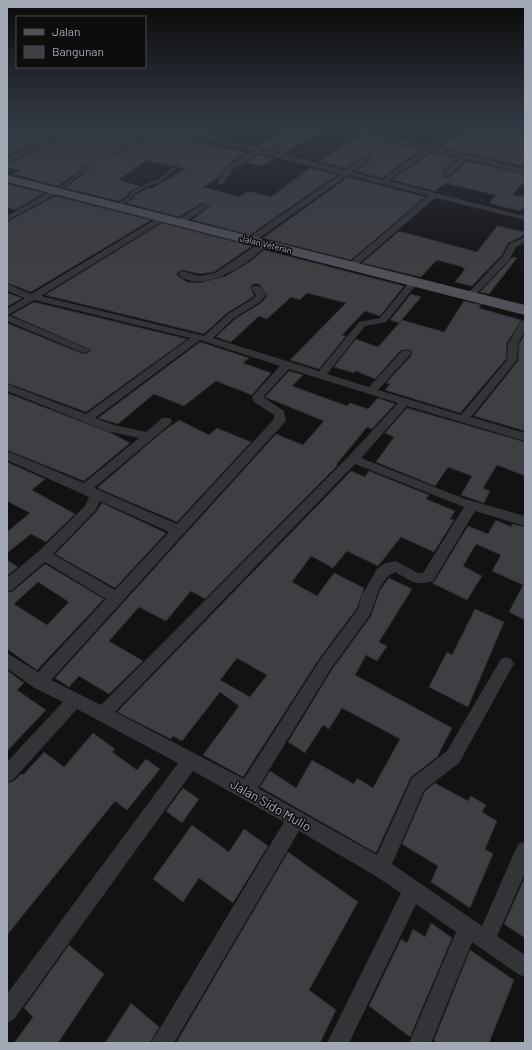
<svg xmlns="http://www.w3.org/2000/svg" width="532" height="1050" font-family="Barlow,sans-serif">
  <rect width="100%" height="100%" fill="#121213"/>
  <path fill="#3e3f43" stroke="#2c2c2f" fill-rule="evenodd" d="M18,126H80L7,156V132Z
    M93,126H157L159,128L102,156L108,158L170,132L194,138L190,140L245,153L231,162L219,177L203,187L239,197L248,191L271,197L310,168L337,175L250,235L192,220L210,206L202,203L179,217L126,203L133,199L135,195L148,188L151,189L186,169L180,167V165L176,164L173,166L147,160L118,180L140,186L130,191L128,195L119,201L65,188L90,169V167L86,166L58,186L13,174L21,171L7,167V164Z
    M175,126H215L203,133Z
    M293,126L329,127L284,153L278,152L286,145L282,143L270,150L258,146Z
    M471,126H525V167L441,147Z
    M357,137L412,147L421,149L382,178L355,171L371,160L372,157L369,155L346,168L319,162Z
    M432,152L458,158L442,171L443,178L450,177L467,161L525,174V181L512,195L525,197V205L520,211L504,207L489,203L496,195L445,183L435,191L392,180Z
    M259,155L275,159L261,166L246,163Z
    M348,177L425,197L351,260L263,238Z
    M7,184L44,193L15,210L7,207Z
    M55,196L151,220L31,292L7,283V222Z
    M162,223L252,246L214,272L200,274L182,270L177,273V275L187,282L199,283L226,276L251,261L264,250L404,286L380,316L365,311L342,335L346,336L319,369L290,360L346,303L307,293L300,300L291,297L267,319L259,316L231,342L216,337L235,319L261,303L267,296L259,284H253L250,287L254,295L253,297L227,313L204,334L45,295Z
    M497,226L525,232L521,237L508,243L502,255L472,286L455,282L465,269L462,268L463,267L437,260L421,277L362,263L399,231L477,252Z
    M513,257L517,258L489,294L480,292Z
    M7,293L22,298L7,307Z
    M411,294L421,297L399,323L390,320Z
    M464,301L481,305L479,308L521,320L507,343L506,359L460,413L385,390L390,384L386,383L411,356L412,352L410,350H401L375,379L356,371L354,373L334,367L356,339L378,347L402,320L444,332Z
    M34,302L187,339L86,412L7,383V323L81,353L86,354L91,350L11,315Z
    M525,334V431L474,416L518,361L519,344Z
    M200,342L249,358L243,363L271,373L252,395L216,381L184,406L154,394L118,424L98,418Z
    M289,371L303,375L292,386L347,406L350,403L368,409L378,398L395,404L372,429L367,427L336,465H338L205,599L191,591L166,621L139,607L109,641L143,661L109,694L79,676L69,687L55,678L276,434L303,445L324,421L265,397Z
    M7,393L111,433L130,443L84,481L7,450Z
    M407,408L525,442V476L497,465L483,488L490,491L484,503L461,495L472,476L448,467L435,486L376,462L394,437L385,433Z
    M179,420L209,435L217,428L251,442L177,522L97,488L161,433Z
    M7,462L45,479L32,490L75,514L46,542L31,534L7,553V532L30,513L7,501Z
    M351,471L365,477L369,471L429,495L426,499L455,511L450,519L454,520L434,552L401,537L378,566L347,551L333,568L311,556L292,582L317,596L334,573L364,588L357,608L319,659L243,777L203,755L239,706L220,692L182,741L173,736L171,739L117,712ZM237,658L267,675L250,697L220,680Z
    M102,503L166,533L115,588L55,554L96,512Z
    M496,520L511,527L512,524L525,527V620L509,612L523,585L492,571L501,555L476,544L463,566L482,576L467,600L432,583L434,582L468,526L488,534Z
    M7,560L18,567L7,576Z
    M45,564L104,599L37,670L7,649V593L13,591ZM38,582L69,602L47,625L14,604Z
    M389,578L412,589L379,642L387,646L377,661L366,655L355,675L452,728L437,757L411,777L376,853L260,787L270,771L296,788L312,760L354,784L357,778L373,788L400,739L342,708L329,729L323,725L305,753L288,742L331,671L371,616L380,590Z
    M475,609L504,622L468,707L429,687L447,652L452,655Z
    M7,670L24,683L17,690L46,710L7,751Z
    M93,733L115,749L112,752L137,770L146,759L160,769L127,810L115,801L7,935V783L14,781L21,774L23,775L44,752L64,767Z
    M435,783L468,801L471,796L486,805L482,812L497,821L485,849L493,854L470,908L431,882L438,866L402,844L425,791Z
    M183,788L199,799L182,823L166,811Z
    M192,825L229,852L244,829L268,846L233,903L199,878L183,902L153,879Z
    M288,852L358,902L309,990L336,1010L320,1043H176Z
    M525,877V938L504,924Z
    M431,923L452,938L410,1037L369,1006L401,939L407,943L413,929L425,937Z
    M69,945L104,974L58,1043H14L33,1017L24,1008Z
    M470,950L514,980L489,1043H437L434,1040Z
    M131,1003L159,1027L150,1043H105Z"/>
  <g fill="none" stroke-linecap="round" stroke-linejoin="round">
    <path fill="#333438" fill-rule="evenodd" d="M370,126H375L359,135L356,134Z
      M390,126H394L379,138H377V136Z
      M282,144L285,145L270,155H268V153Z
      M176,165L179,166L160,182L148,186L134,194L132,198L118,207L115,206L129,196L131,192L146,184L158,180Z
      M86,167L89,168L58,192H56V190Z"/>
    <path fill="#333438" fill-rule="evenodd" d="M17,126L16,127L7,131V127Z
      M84,126H92L7,163V158Z
      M158,126H169L346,170L368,156L370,157V159L352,172L382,180L425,148L358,136L330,126H339L359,132L429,145L456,126H463L436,147L525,169V173L467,159L449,176H443V172L461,157L432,150L389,181L525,216V220L435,198L354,268H348V264L428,196L348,175L254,242H248V238L341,174L259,153L234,168L224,184H218L217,182C226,166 237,159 253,151L170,130L108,157L103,156L163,128Z
      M54,189L61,191L7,221V216Z
      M202,204L209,206L183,224H177V220Z
      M161,216L168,218L41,296L204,336L228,314L254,298L256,295L251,288L253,286H259L266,295L260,302L234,318L213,338L319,371L359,322L380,318L411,280H417V284L386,322L365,326L327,374L369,387L402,351H410L411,353L410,355L378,390L461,415L507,360L508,344L520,322L525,319V331L518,344L517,360L471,417L525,433V441L407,406L361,458L465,499L525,516V526L475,511L433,581C414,587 411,580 395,572L387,577L379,589L370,615L330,670L258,788L377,855L412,778L447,751L501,659L506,657L511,659L514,664L511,669L459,763L424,790L392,864L482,926L518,844L525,842V873L497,936L525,955V977L518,974L472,942L431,1043H409L456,932L416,904L349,1043H327L401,893L374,875L299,831L174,1043H151L284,822L193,771L14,1019L7,1023V994L178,763L77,709L13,780L7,782V762L63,702L33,687L7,668V653L38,672L106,599L45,562L12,590L7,592V578L39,551L85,506L89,497L7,460V451L84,483L139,438L107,431L7,391V384L86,414L190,338L34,300L8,315L90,350L85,353L81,352L7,321V309L25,298L7,291V284L31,294ZM200,340L280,366L252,397L254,402L274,415V419L177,524L94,488L170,424L172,421L170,418H162L146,432L114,425L95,418ZM289,369L398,403L349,456L101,705L51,680L284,423L286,420L284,411L263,397ZM355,464L464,507L423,573H418L396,561L385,563L377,569L362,595L358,609L320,660L244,779L115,712ZM100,501L169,532L115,590L53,554L95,511Z
      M525,237V242L516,247L510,259L473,298H467V294L503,256L509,244Z
      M261,242H264L268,244C252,262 200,297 178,274L182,271L200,276L215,273Z"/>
    <path fill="#4f5157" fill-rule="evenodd" d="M7,175L525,305V315L7,182Z"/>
  </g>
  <linearGradient id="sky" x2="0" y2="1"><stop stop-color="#0a0a0a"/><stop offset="0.46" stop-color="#333944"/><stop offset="1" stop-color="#333944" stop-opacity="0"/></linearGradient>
  <rect width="532" height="273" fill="url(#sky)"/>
  <g text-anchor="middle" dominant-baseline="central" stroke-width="3" stroke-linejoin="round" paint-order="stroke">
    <g font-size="9" fill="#a3a9b4" stroke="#0d0d0e">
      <text transform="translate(266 244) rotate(14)">Jalan Veteran</text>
    </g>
    <g font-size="13" fill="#a3a9b4" stroke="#0d0d0e">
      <text transform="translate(271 805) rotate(30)">Jalan Sido Mulio</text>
    </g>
  </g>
  <rect width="532" height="1050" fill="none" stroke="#a3a9b4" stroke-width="16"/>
  <rect x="16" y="16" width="130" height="52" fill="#0d0d0e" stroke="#494b50"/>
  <rect x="24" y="29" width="20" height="6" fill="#4f5157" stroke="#494b50"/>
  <text x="52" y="36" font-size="12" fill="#a3a9b4">Jalan</text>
  <rect x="24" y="46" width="20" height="12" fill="#3e3f43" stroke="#494b50"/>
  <text x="52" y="56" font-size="12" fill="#a3a9b4">Bangunan</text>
</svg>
